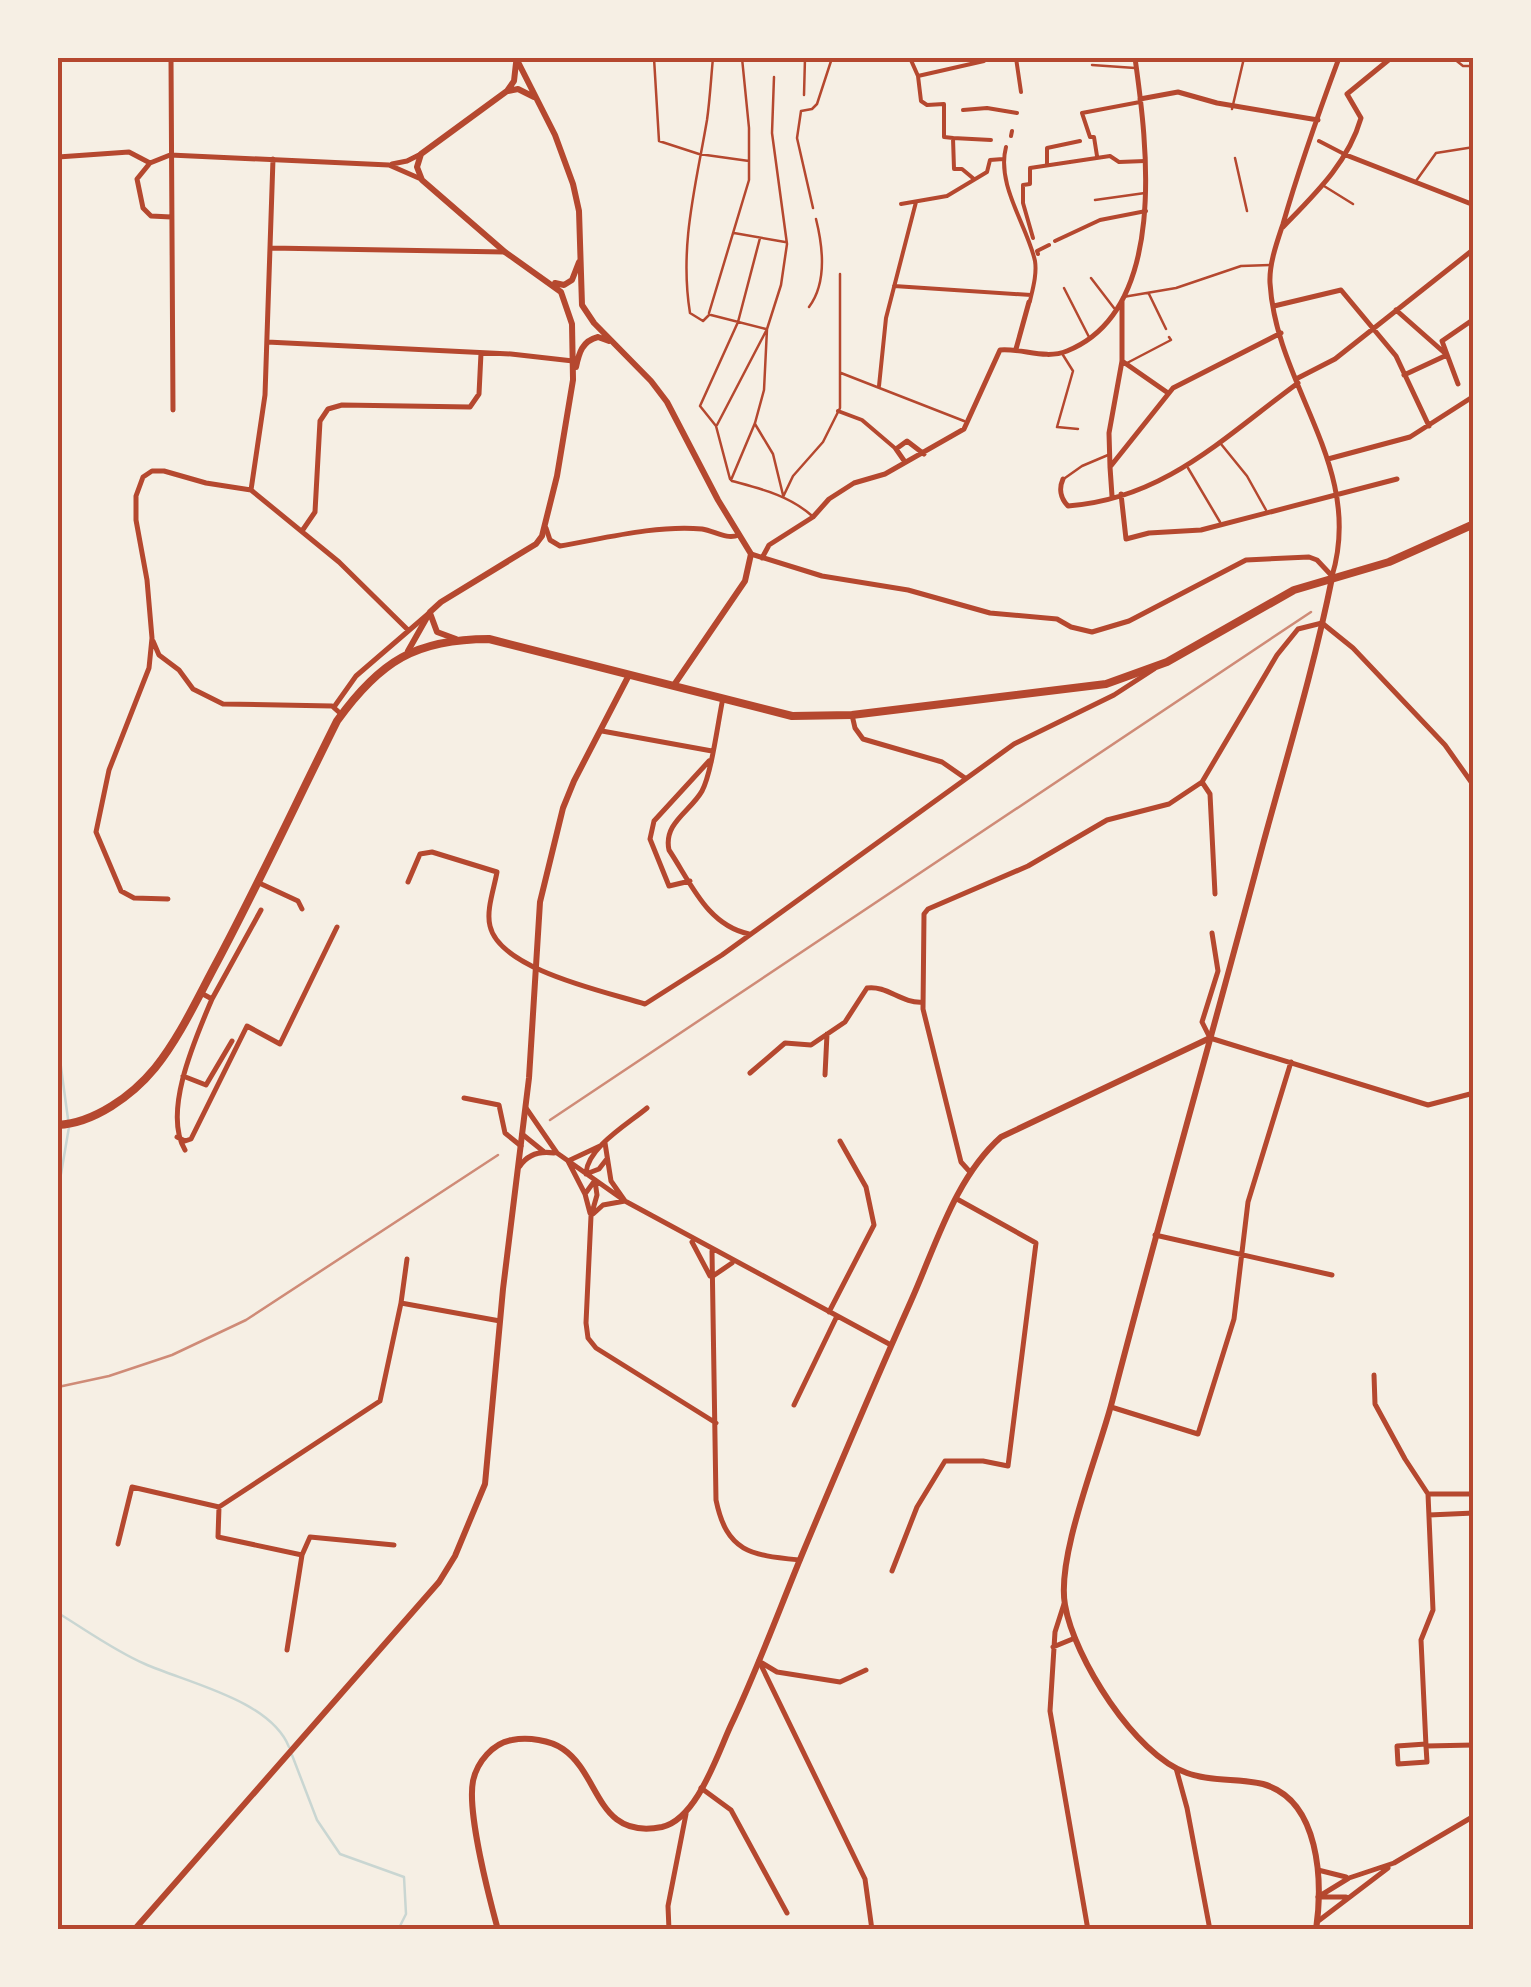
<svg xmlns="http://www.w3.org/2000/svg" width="1531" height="1987" font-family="Mulish,sans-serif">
  <rect width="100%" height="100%" fill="#f6efe4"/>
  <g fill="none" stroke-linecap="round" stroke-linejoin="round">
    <path stroke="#c9d6d2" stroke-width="2.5" d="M58,1045L68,1119
      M58,1178L61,1174L69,1127
      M58,1613C86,1630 115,1651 145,1664C188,1683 270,1700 289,1747
      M292,1755L317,1820L340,1854L404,1877L406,1914L398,1930"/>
    <path stroke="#b5482f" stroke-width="2.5" d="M654,58L659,141L699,154L749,161
      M1453,58L1463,66H1474
      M1092,65L1135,68
      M804,95L805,58
      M1232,109L1244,58
      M1235,158L1247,211
      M1416,181L1436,153L1474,147
      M1324,186L1353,204
      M1095,200L1145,193
      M813,208L797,138L801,111L812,109L817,104L832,58
      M734,233L785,242
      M1091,278L1114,308
      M1064,288L1089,337
      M1149,294L1166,329
      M1123,297L1176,288L1241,266L1270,265
      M809,307C827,283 823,247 816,219
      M709,313L749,180V128L742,58
      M709,315L703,321L690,313C679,246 696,185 707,120C710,99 711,78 713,58
      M711,315L766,329
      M1063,355L1073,371L1057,427L1078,429
      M1127,363L1171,340L1169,337
      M841,373L964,421
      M755,424L773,454L783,495
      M717,425L766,331
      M1221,444L1247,476L1266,510
      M1188,468L1220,522
      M1065,478L1082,466L1108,455
      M730,479L716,426L700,406L738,322L760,238
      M731,480L755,423L764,390L767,329L781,285L787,244L772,133L774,77
      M732,481C761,489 788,495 811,515
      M783,497L793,476L823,442L840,408V274"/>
    <path stroke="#b5482f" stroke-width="4" d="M910,58L918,76L921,101L927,105L944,104V137L953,138
      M1016,58L1021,92
      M918,76L984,61
      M963,110L987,108L1017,113
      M1011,136L1012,131
      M953,138L954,169H962L974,179
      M953,138L991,140
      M1319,141L1346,155
      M1006,147C996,185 1027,225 1035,261C1037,274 1033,288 1030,301
      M1097,156L1094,137H1090L1082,113L1140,102
      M1047,164V148L1080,141
      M901,204L947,196L987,172L990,160L1003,159
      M1033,238L1023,203V185L1030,184V168L1110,156L1119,162L1145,161
      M1055,241L1100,220L1146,211
      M1038,254L1037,251L1049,245
      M894,286L1031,295
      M879,386L886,318L916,202
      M838,411L862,420L896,449"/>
    <path stroke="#b5482f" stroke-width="5" d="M171,58L173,410
      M1140,99L1178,92L1217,103L1318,120
      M1346,155L1474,205
      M58,157L129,152L150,163
      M392,164L407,161L421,154
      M171,217L151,216L143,208L137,179L150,163L170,155L389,165L421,179
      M1283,227C1315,194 1348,163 1361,118L1347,94L1391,58
      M270,248L505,252
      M1274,306L1341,290L1396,356L1429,426
      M1396,310L1447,355L1404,375
      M267,342L511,354L573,361
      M1016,349L1029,302
      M1122,361L1168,393
      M1296,379L1335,359L1474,249
      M1458,384L1442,341L1474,319
      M1328,459L1410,437L1474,396
      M905,462L896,449L907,441L924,454
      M1110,467L1109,433L1122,361V301
      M1063,479C1059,488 1060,498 1068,506C1164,499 1223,438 1298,383
      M251,490L265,395L273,159
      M1121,494L1126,539L1149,533L1201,530L1397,479
      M1112,496L1110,467L1173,388L1281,333
      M546,528L550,540L560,546C606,538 656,525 702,529C715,531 726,540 739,535
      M302,531L315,512L320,421L328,409L342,405L470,407L479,394L481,353
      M751,554L822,576L908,590L990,613L1057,619L1071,627L1092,632L1129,621L1246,560L1309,557L1317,560L1332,576
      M762,558L769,545L813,517L829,499L854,483L885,474L964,429L1000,350C1022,348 1045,360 1067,351C1169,310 1147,143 1135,58
      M1332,576C1365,467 1276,387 1270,283C1269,264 1277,242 1283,224C1299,168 1319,112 1339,58
      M153,641L159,655L179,670L193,689L223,704L332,706L341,714
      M723,698C718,721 712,772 702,791C691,811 663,823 669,850C691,883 707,925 749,934
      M334,707L356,676L428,614
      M852,715L855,728L863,739L942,762L965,778
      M602,731L712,751
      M1202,782L1210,794L1215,894
      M690,881L669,886L650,839L654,821L709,761
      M257,882L298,901L302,909
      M408,882L420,854L432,852L497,872C494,889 486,910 490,926C500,970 607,992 645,1004L722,955L1014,744L1114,695L1154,669
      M168,899L134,898L121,891L96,832L109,770L149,668L152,638L147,580L136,520V496L143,477L152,471H164L206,483L251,490L339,562L408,630
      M1212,933L1218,971L1202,1022L1210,1038L1428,1105L1474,1093
      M212,999L261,910
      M750,1073L785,1043L811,1045L845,1022L867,988C887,985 902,1004 923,1002
      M825,1075L827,1034
      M183,1076L206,1085L232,1041
      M464,1098L499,1105L505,1133L521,1146
      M526,1108L557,1153L625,1201L891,1345
      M522,1134L543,1151
      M177,1137L185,1141L191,1139L247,1026L280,1044L337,927
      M185,1150C162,1112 196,1037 212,999L201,993
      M520,1166C528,1154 541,1151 554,1153
      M970,1172L961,1162L923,1009L924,914L928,909L1028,866L1107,820L1169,804L1202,782L1277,655L1298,629L1322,623L1353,648L1445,745L1474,786
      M586,1173C588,1147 628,1124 647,1108
      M586,1174L599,1169L606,1160
      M595,1181L597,1195L591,1216L586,1323L588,1338L596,1348L716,1423
      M585,1194L568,1161L600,1146
      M590,1213L585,1194L593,1183
      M593,1214L603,1205L625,1201L611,1181L605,1143
      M1155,1235L1332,1275
      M692,1242L710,1276
      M712,1251L716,1500C727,1553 751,1555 800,1560
      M713,1276L732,1263
      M401,1303L407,1259
      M829,1312L874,1225L866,1187L840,1141
      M1374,1375L1375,1404L1405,1459L1428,1494L1433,1610L1421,1640L1426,1746L1474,1745
      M794,1405L837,1316
      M1111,1407L1198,1434L1234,1319L1248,1202L1291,1062
      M1428,1494H1474
      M1429,1515L1474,1513
      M118,1544L132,1487L219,1507
      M302,1555L218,1537L219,1507L380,1401L401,1303L500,1321
      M892,1571L917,1507L945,1461H983L1008,1466L1036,1243L957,1199
      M1064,1604L1055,1632L1050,1711L1088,1930
      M1053,1647L1075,1638
      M287,1650L302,1555L310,1537L394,1545
      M759,1661L865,1879L872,1930
      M762,1663L777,1672L840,1682L866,1670
      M1426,1744L1397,1746L1398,1764L1427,1762L1426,1746
      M1176,1768L1187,1808L1210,1930
      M701,1788L731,1810L787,1913
      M1318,1870L1346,1877
      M1318,1897L1349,1878L1394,1863L1474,1816
      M1318,1897H1346
      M1317,1922L1388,1868
      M669,1930L668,1906L686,1814"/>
    <path stroke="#b5482f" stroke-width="6" d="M498,1930C489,1897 467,1812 473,1781C477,1762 493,1743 512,1740C528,1737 550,1740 563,1749C601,1775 596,1840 662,1827C697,1819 717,1755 731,1725C757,1670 778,1613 801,1557C837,1471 873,1386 911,1301C936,1245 955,1178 1001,1137L1210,1038"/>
    <path stroke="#b5482f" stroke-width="6" d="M516,58L555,135L573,184L579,211L582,305L594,323L651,381L667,402L718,500L751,554L745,581L674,685
      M516,63L514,81L507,91L421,154L417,167L422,180L505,252L561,292L572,324L573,379
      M508,91L518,89L534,97
      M555,283L564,285L572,280L579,262
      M576,367C579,353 582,341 598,337L609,341
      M430,613L437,632L456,639
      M408,651L430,612L441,602L536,544L542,536L557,476L573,380
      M134,1930L439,1582L455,1556L485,1484L503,1289L529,1078L540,902L563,808L574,781L629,675
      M1316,1930C1323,1881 1320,1800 1263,1784C1239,1778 1212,1782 1187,1773C1135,1755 1074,1658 1065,1605C1056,1555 1100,1451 1113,1398C1161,1213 1214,1029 1263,844C1287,756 1314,668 1332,578"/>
    <path stroke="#b5482f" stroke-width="8" d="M58,1125C94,1123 132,1096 155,1068C180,1037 198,997 217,962C259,883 297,801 337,721C380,661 416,639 489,639L792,716L852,715L1106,684L1167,662L1294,590L1389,562L1474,524"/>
    <path stroke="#cf8b77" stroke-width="2.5" d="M550,1120L1311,612
      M58,1387L109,1376L172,1355L246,1320L498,1155"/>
  </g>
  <rect width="1531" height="1987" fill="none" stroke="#f6efe4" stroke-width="120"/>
  <rect x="60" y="60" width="1411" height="1867" fill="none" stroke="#b5482f" stroke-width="4"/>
</svg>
